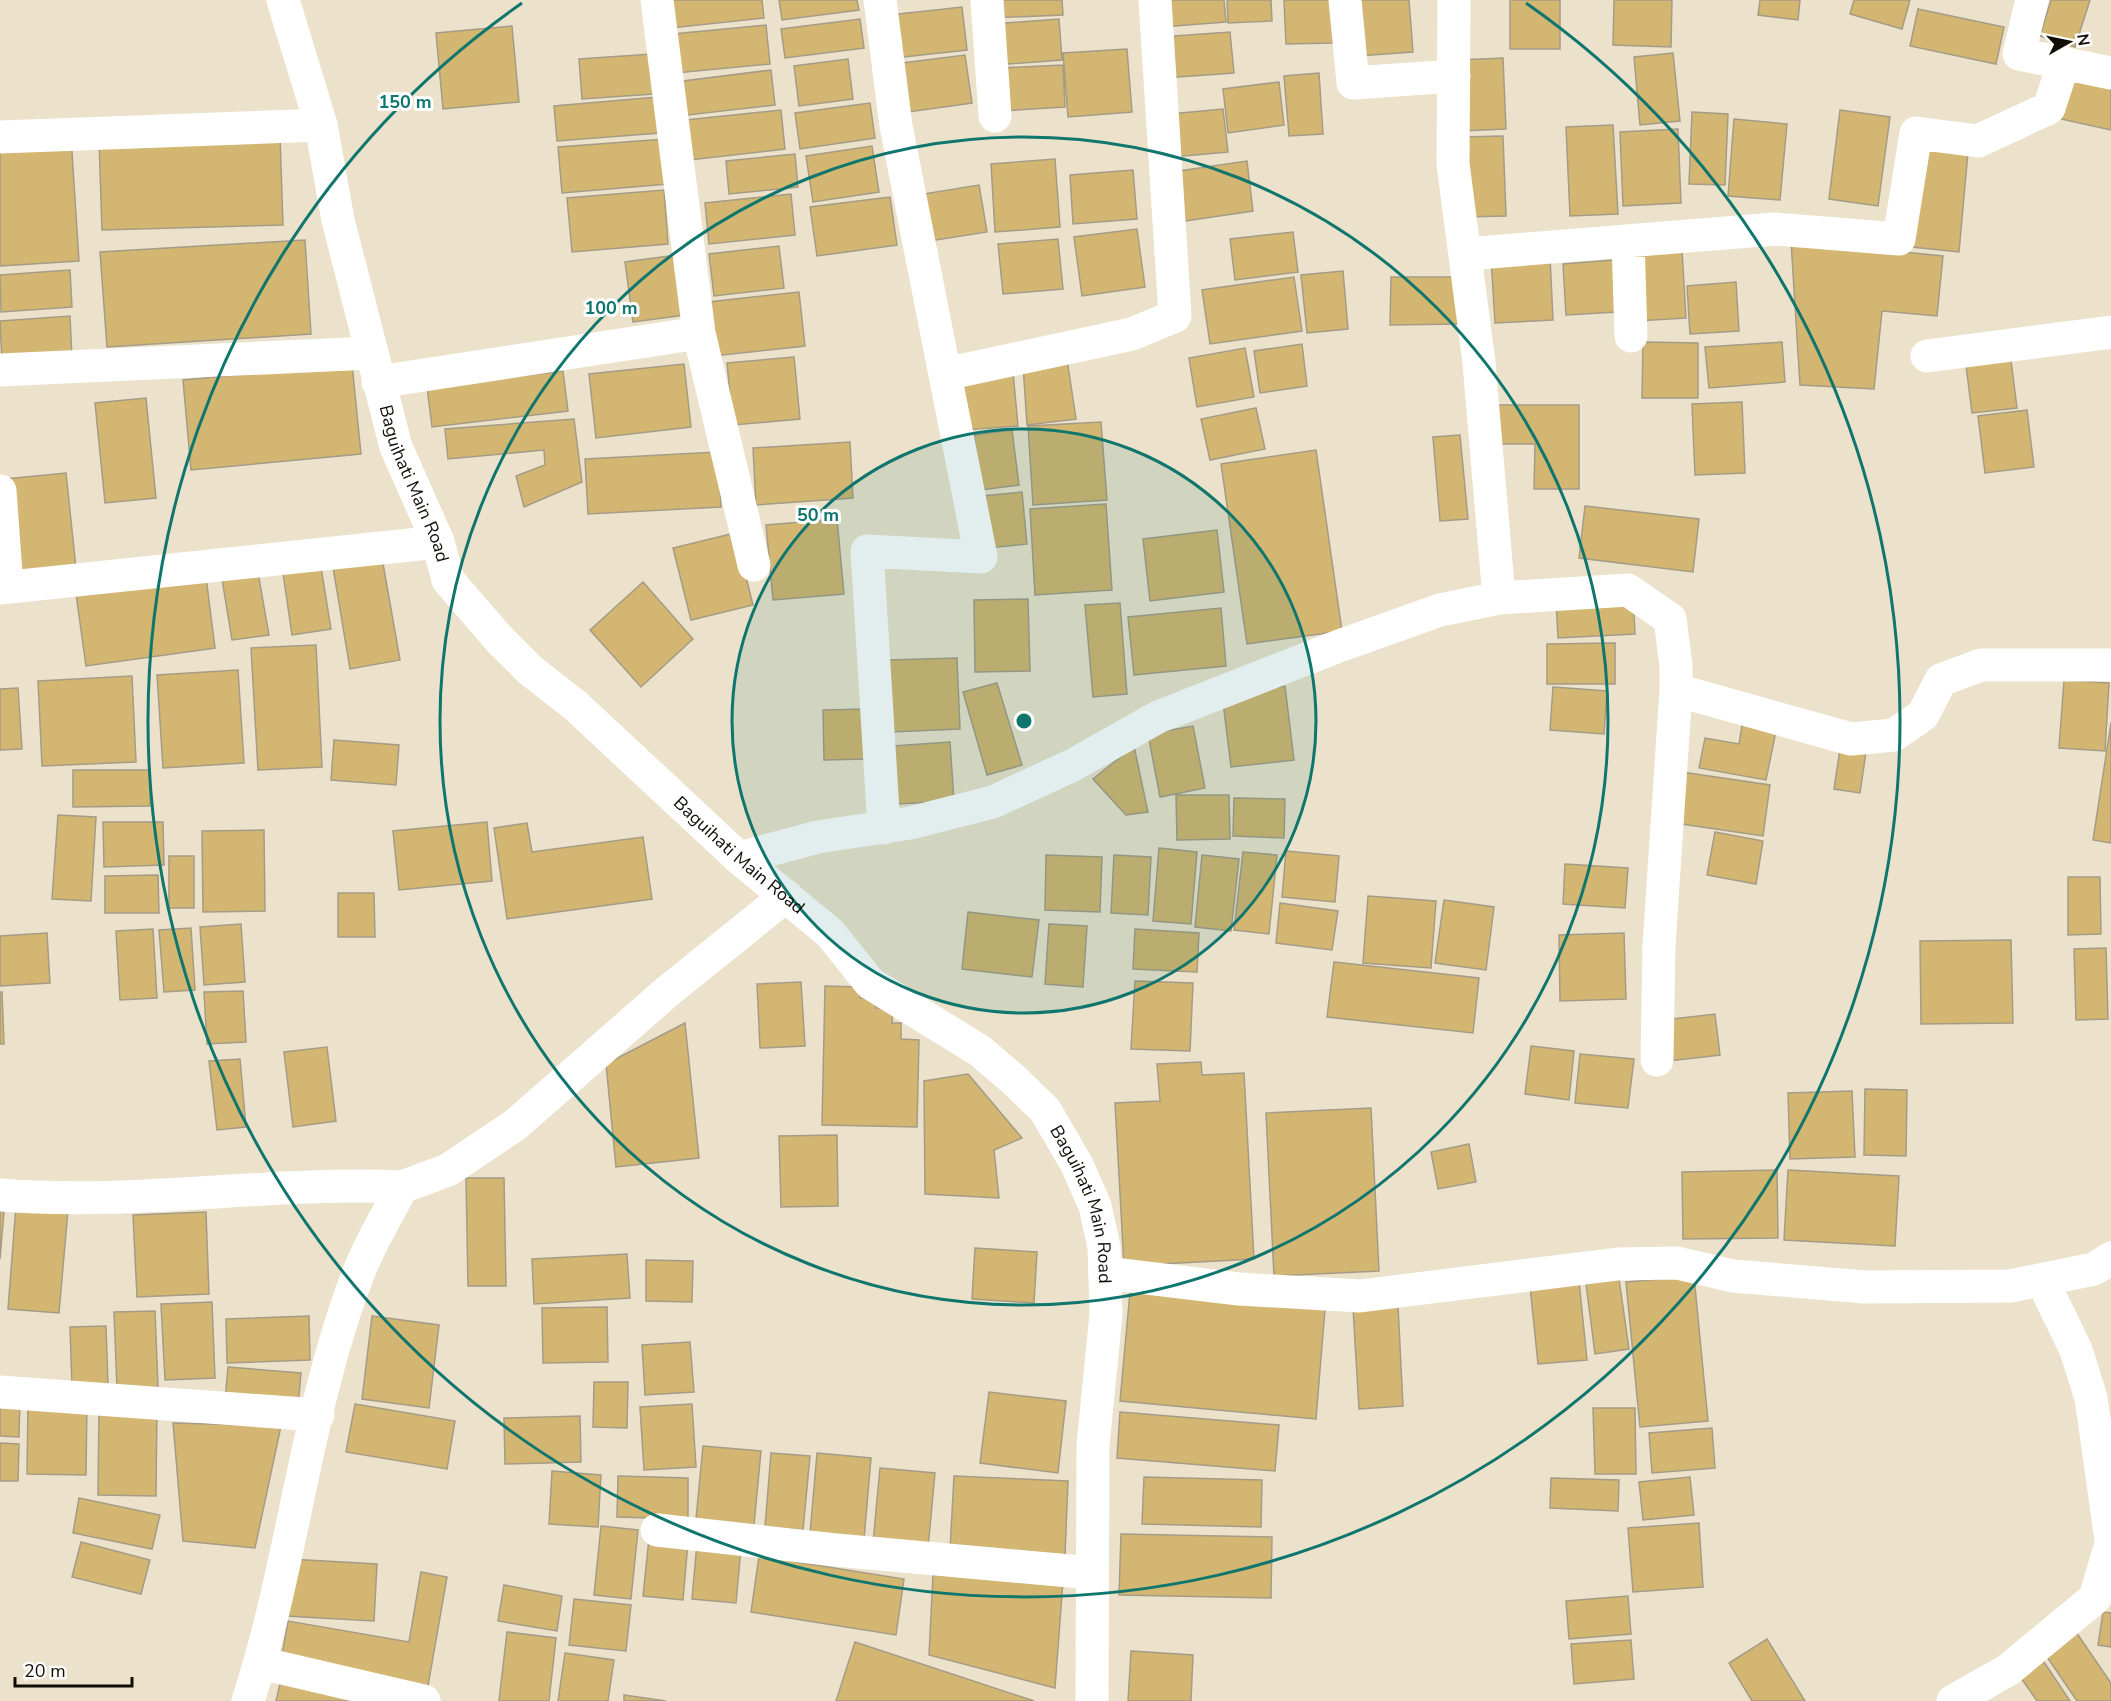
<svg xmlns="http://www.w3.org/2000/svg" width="2111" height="1701" font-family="'Nunito Sans',sans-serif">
  <rect width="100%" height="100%" fill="#ece2cb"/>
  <path fill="#d3b671" stroke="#a59c86" stroke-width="1.5" d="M669,0H762L764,18L671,28Z
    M779,0H857L859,10L782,20Z
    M990,0H1062L1063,15L990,18Z
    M1160,0H1224L1226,22L1162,27Z
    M1227,0H1271L1272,21L1228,23Z
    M1284,0H1331L1333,43L1286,44Z
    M1354,0H1409L1413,52L1358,56Z
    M1510,0H1560V49H1510Z
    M1614,0H1672L1671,47L1613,45Z
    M1760,0H1800L1798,20L1758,15Z
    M1854,0H1910L1902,29L1850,14Z
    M2051,0H2090L2075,47L2040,36Z
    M962,7L967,50L895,58L890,15Z
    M1918,9L2004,27L1996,64L1910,46Z
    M860,19L864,48L785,58L781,29Z
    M1059,19L1062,60L995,65L991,24Z
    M766,25L770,64L676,73L673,34Z
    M512,26L519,102L443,109L436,33Z
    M1230,32L1234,73L1164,78L1161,37Z
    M1127,49L1132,112L1068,117L1063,53Z
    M1673,53L1680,121L1640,125L1634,57Z
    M652,54L654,94L582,99L579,59Z
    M965,55L972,103L901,113L894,64Z
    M1503,58L1506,129L1462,131L1458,60Z
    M848,59L853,99L799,106L794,66Z
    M1063,65L1065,107L1000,111L998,68Z
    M771,70L775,105L679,116L675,82Z
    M1319,73L1323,134L1289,136L1284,76Z
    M2069,79L2111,88V130L2061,119Z
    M1279,82L1284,125L1228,133L1223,89Z
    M657,97L660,133L557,141L554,106Z
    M870,103L875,138L800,149L795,113Z
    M1223,109L1228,152L1173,157L1170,114Z
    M781,110L785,149L690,160L686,120Z
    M1840,110L1890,117L1878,206L1829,199Z
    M1692,112L1728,114L1725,185L1689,184Z
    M1734,119L1787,124L1780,200L1728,196Z
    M1613,125L1618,214L1570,216L1566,127Z
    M1678,129L1681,203L1623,206L1620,132Z
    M280,136L283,225L102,230L99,141Z
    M1503,136L1506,216L1464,217L1461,137Z
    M71,137L79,261L0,266V142Z
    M665,139L668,184L562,193L558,147Z
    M872,146L879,192L813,202L806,156Z
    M1921,148L1968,152L1959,252L1912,247Z
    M795,154L798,187L729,194L726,161Z
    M1055,159L1060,227L995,232L991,164Z
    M1247,161L1253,211L1179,222L1172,172Z
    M1133,170L1137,219L1073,224L1070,175Z
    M979,185L987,232L924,242L917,195Z
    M664,190L668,244L572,252L567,198Z
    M791,194L795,235L709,244L705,203Z
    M890,197L897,245L817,256L810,207Z
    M1137,229L1145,287L1082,296L1074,237Z
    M1293,232L1298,272L1235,280L1230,239Z
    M1058,239L1063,289L1003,294L998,244Z
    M305,240L311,334L107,347L100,252Z
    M1791,241L1943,256L1937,316L1882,311L1874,389L1800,385Z
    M779,246L784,288L714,296L709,254Z
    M1682,250L1686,318L1636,321L1632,254Z
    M676,255L685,315L633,322L625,262Z
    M1550,256L1553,320L1495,323L1491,258Z
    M1613,260L1617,312L1566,315L1563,264Z
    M70,270L72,307L1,312L0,275Z
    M1343,271L1348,329L1307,333L1301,275Z
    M1294,277L1302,331L1210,344L1202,290Z
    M1391,277H1459L1460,324L1390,325Z
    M1736,282L1739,331L1690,334L1687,286Z
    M799,292L805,346L714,356L708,302Z
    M70,316L72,359L2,363L0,321Z
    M1643,342L1698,343V398H1642Z
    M1782,342L1785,382L1709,388L1705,347Z
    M1302,344L1307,386L1260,393L1254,351Z
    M1245,348L1254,397L1197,407L1189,358Z
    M794,357L800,419L733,425L727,363Z
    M1067,359L1076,419L1027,425L1023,365Z
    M2011,360L2017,408L1972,413L1966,366Z
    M352,364L361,454L191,470L183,380Z
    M684,364L691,427L596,438L589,374Z
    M563,371L568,411L432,427L427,387Z
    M1013,372L1018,426L964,430L960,377Z
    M146,398L156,498L105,503L95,403Z
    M1742,402L1745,473L1695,475L1692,404Z
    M1497,405H1579V489H1534L1535,444H1497Z
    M1256,408L1265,449L1210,460L1201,419Z
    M2027,410L2034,467L1985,473L1978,416Z
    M574,419L582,482L524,507L516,476L545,465L544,450L448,459L445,429Z
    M1101,422L1107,500L1033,505L1028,426Z
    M1012,430L1019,485L981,490L974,435Z
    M1460,435L1468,519L1440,521L1433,437Z
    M850,442L853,498L756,505L753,448Z
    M1316,450L1342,631L1247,644L1221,464Z
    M718,452L721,507L588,514L585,459Z
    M66,473L76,568L14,573L5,479Z
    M1022,492L1027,544L987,548L982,496Z
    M1106,504L1112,590L1035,595L1030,509Z
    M1585,506L1699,519L1693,572L1579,558Z
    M837,519L844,594L773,600L766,525Z
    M1217,530L1224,592L1150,601L1143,539Z
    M735,533L753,605L691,620L673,548Z
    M382,558L400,660L350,669L333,567Z
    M257,567L269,635L232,640L221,573Z
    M321,567L331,629L292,635L283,573Z
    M206,577L215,648L86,666L76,594Z
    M643,582L693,639L641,687L590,630Z
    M1633,595L1635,634L1558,638L1556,600Z
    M1028,599L1030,671L975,672L974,600Z
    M1120,603L1127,694L1093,697L1085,605Z
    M1221,608L1226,666L1134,675L1128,617Z
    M1615,643V684H1547V644Z
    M316,645L322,767L258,770L251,648Z
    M957,658L960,729L891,732L888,660Z
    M238,670L244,763L163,768L157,675Z
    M132,676L136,762L42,766L38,681Z
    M2064,680L2109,683L2105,751L2059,748Z
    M997,683L1022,765L987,775L963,692Z
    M1285,686L1294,760L1231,767L1222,694Z
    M1553,687L1607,691L1604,734L1550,730Z
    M18,688L22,749L0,750V689Z
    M865,709L866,759L824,760L823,710Z
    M1743,719L1777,726L1766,780L1699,768L1705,738L1739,744Z
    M2111,723V843L2093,840Z
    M1193,726L1205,788L1160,797L1148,734Z
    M334,740L399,745L396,785L331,780Z
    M950,742L954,801L897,804L893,746Z
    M1134,746L1148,812L1126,815L1093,779Z
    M1840,749L1866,752L1860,793L1834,789Z
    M73,770H150V806L73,807Z
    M1682,772L1770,785L1763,836L1675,823Z
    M1176,795H1229L1230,839L1177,840Z
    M1234,798L1285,799L1284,838L1233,836Z
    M58,815L96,817L91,901L52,899Z
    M103,822H163L164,865L104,867Z
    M487,822L492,881L399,890L393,831Z
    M527,823L532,852L643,837L652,899L507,919L494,828Z
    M264,830L265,911L203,912L202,831Z
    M1715,832L1763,841L1756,884L1707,875Z
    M1159,848L1197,852L1191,924L1153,921Z
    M1286,851L1339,856L1335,902L1282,897Z
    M1243,852L1277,855L1269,934L1234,930Z
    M1046,855L1102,857L1100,912L1045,910Z
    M1114,855L1151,857L1148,915L1111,913Z
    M1202,855L1239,859L1231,931L1195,927Z
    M169,856H194V908H169Z
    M1565,864L1628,868L1625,908L1563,904Z
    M158,875L159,913H105V876Z
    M2068,877H2100L2101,934L2068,935Z
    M338,893H374L375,937H338Z
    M1368,896L1436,901L1431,968L1363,963Z
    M1444,900L1494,907L1486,970L1435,963Z
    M1280,903L1338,911L1332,950L1276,943Z
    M968,912L1039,920L1032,977L962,969Z
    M241,924L245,982L204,985L200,927Z
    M1049,924L1087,926L1083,987L1045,984Z
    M191,928L195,990L164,992L159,930Z
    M153,929L157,998L120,1000L116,931Z
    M1135,929L1199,933L1197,972L1133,969Z
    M47,933L50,983L0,986V936Z
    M1624,933L1626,999L1560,1001L1559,935Z
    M2011,940L2013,1023L1921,1024L1920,941Z
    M2106,948L2108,1019L2076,1020L2074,949Z
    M1334,962L1479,978L1473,1033L1327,1017Z
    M1135,981L1193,983L1190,1051L1131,1049Z
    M801,982L805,1046L760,1048L757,984Z
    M825,986L859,987L860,998H876V1008H893L892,1023H901V1039L919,1040L917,1127L822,1125Z
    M243,991L246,1042L207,1044L204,992Z
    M0,992H2L4,1044H0Z
    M1715,1014L1720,1055L1669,1061L1664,1020Z
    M685,1023L699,1158L616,1167L606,1064Z
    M1531,1046L1574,1051L1569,1100L1525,1094Z
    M327,1047L336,1121L293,1127L284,1052Z
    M1580,1054L1634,1059L1628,1108L1575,1103Z
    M240,1059L246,1127L217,1130L209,1061Z
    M1201,1062L1202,1075L1244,1073L1254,1259L1124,1266L1115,1103L1160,1101L1157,1064Z
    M968,1074L1022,1138L994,1150L999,1198L925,1194L924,1081Z
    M1865,1089L1907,1090L1906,1156L1864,1155Z
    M1852,1091L1855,1157L1790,1159L1788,1093Z
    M1371,1108L1379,1271L1274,1276L1266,1113Z
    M837,1135L838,1206L781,1207L779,1136Z
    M1469,1144L1476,1182L1438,1189L1431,1152Z
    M1777,1170L1778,1238L1683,1239L1682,1172Z
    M1788,1170L1899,1176L1895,1246L1784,1240Z
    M466,1178H504L506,1286H468Z
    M16,1206L68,1210L59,1313L8,1309Z
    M0,1211H4L0,1259Z
    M206,1212L209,1294L137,1297L133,1215Z
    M975,1248L1037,1252L1034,1303L972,1299Z
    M627,1254L630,1298L534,1304L532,1259Z
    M646,1260L693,1261L692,1302L646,1301Z
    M1694,1276L1708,1421L1640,1427L1626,1282Z
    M1619,1279L1629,1349L1595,1354L1586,1284Z
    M1579,1281L1587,1360L1538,1364L1530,1286Z
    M1130,1292L1325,1309L1316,1419L1120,1401Z
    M212,1302L215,1378L165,1380L161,1304Z
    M1398,1305L1403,1406L1359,1409L1353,1308Z
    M607,1307L608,1362L543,1363L542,1308Z
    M155,1311L158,1387L117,1388L114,1312Z
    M309,1316L310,1360L227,1363L226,1319Z
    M372,1316L439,1325L429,1408L362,1399Z
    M106,1326L108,1386L72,1388L70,1327Z
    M690,1342L694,1392L645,1395L642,1345Z
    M228,1367L301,1373L298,1407L225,1401Z
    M594,1382H628L627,1428L593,1427Z
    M989,1392L1066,1401L1058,1473L980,1463Z
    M0,1398H20L19,1437L0,1436Z
    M28,1402L87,1403L86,1475L27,1474Z
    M355,1404L455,1421L447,1469L346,1452Z
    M692,1404L696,1467L644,1470L640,1407Z
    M99,1407L157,1408L156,1496L98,1495Z
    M1593,1408H1635L1636,1474H1595Z
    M1120,1412L1279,1425L1275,1471L1117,1458Z
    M580,1416L581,1462L505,1464L504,1418Z
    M173,1423L281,1426L255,1548L183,1541Z
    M1712,1428L1715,1468L1652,1473L1649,1433Z
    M0,1443L19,1444L18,1481H0Z
    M703,1446L761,1451L754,1525L696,1519Z
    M771,1453L810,1456L803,1530L765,1527Z
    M817,1453L871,1458L864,1539L810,1534Z
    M880,1468L935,1473L928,1548L873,1543Z
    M552,1471L601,1475L598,1527L549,1524Z
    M618,1476L688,1478V1519L617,1517Z
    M954,1476L1068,1481L1065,1555L950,1550Z
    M1144,1477L1262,1480L1261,1527L1142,1524Z
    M1690,1477L1694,1515L1643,1520L1639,1482Z
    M1551,1478L1619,1480L1618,1511L1550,1508Z
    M79,1498L160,1515L152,1549L73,1533Z
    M1699,1523L1703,1587L1633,1592L1628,1528Z
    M601,1526L638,1530L631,1599L594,1595Z
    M1121,1534L1272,1537L1271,1598L1119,1595Z
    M649,1538L688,1542L683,1600L643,1596Z
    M81,1542L150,1560L141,1594L72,1577Z
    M697,1543L741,1548L736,1603L692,1599Z
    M759,1556L904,1579L896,1635L751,1612Z
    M289,1559L377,1564L374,1621L286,1616Z
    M421,1572L447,1577L428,1686L281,1661L288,1621L409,1642Z
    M933,1575L1063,1581L1055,1688L929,1655Z
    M504,1585L562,1596L557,1631L498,1621Z
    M1628,1596L1631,1634L1569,1639L1566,1601Z
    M574,1599L631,1605L626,1651L569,1645Z
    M2103,1612L2111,1613V1647L2098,1645Z
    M507,1632L556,1638L549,1701H499Z
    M2076,1632L2111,1683V1701H2077L2045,1654Z
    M1767,1639L1805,1701H1752L1729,1663Z
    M1631,1640L1634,1679L1574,1684L1571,1644Z
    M855,1642L1034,1701H836Z
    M1131,1651L1193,1655L1191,1701H1128Z
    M565,1653L614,1660L608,1701H558Z
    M2042,1659L2070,1701H2037L2019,1675Z
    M282,1675L394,1701H276Z
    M624,1695L666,1701H624Z"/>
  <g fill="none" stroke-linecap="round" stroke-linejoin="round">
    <path stroke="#fff" stroke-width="33" d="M657,0L699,333L754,565
      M880,0L896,126L981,557L867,551L884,828
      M987,0L995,116
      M1345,0L1353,83L1454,76
      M1454,0L1453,164L1479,363L1499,598
      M2032,0L2019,54L2111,73
      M0,137L321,125
      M1628,241L1631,336
      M1465,254L1775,229L1899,239L1916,133L1978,141L2049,108L2063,65
      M1927,356L2111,332
      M0,370L371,353
      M945,374L1132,334L1175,316L1155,0
      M378,382L699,333
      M0,491L7,587
      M0,588L438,542
      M1676,690L1851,739L1894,735L1923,715L1941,680L1981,665H2111
      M739,858L818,837L910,823L993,802L1073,765L1158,717L1339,646L1440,610L1499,598L1628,590L1670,619L1676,666V690L1659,945L1657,1060
      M0,1195C134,1206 268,1181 402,1187
      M1105,1273L1239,1289L1360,1296L1618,1264L1677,1263L1733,1276L1865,1287L2010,1286L2094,1269L2111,1258
      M2042,1280L2076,1350L2091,1398L2111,1540
      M0,1392L318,1415
      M657,1530L836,1550L1092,1573
      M260,1663L424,1701
      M248,1701C293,1563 305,1414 357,1277C368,1246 387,1216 402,1187L448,1170L515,1125L668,991L786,896
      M1953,1701L2008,1670L2095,1598L2111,1544"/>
    <path stroke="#fff" stroke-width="33" id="s1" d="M283,0L321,125L338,220L396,447L438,542L448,580L499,639L530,670L576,706L739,858L830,933L870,983L980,1051L1014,1080L1045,1110L1077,1165L1095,1206L1104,1247L1106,1314L1093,1445L1092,1701"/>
  </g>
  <circle cx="1024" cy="721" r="292" fill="#0f766e" fill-opacity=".12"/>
  <g fill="none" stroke="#0f766e" stroke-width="3">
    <circle cx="1024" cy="721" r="292"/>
    <circle cx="1024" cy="721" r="584"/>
    <path d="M1526 3A876 876 0 1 1 522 3"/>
  </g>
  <g text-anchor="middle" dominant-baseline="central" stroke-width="6" stroke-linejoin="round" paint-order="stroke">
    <g font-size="18" fill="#110d06" stroke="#fff">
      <text stroke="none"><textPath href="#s1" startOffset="502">Baguihati Main Road</textPath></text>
      <text stroke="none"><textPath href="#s1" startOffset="1006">Baguihati Main Road</textPath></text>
      <text stroke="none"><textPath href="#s1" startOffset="1510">Baguihati Main Road</textPath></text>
    </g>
  </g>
  <circle cx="1024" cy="721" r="9" fill="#0f766e" stroke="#fff" stroke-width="3"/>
  <g font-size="18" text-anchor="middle" font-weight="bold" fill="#0f766e" stroke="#fff" stroke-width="6" stroke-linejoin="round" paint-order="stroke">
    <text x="405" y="108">150 m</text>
    <text x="611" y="314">100 m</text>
    <text x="818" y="521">50 m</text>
  </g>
  <g transform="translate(2069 42) rotate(81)" stroke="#ffffff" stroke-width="4.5" paint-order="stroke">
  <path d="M0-4.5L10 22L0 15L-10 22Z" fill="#110d06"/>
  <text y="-9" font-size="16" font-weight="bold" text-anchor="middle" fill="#110d06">N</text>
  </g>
  <path d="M15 1677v9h117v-9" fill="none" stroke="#110d06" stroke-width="3"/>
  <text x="24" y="1677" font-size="18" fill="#110d06" stroke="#ffffff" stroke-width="4.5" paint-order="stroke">20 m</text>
</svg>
